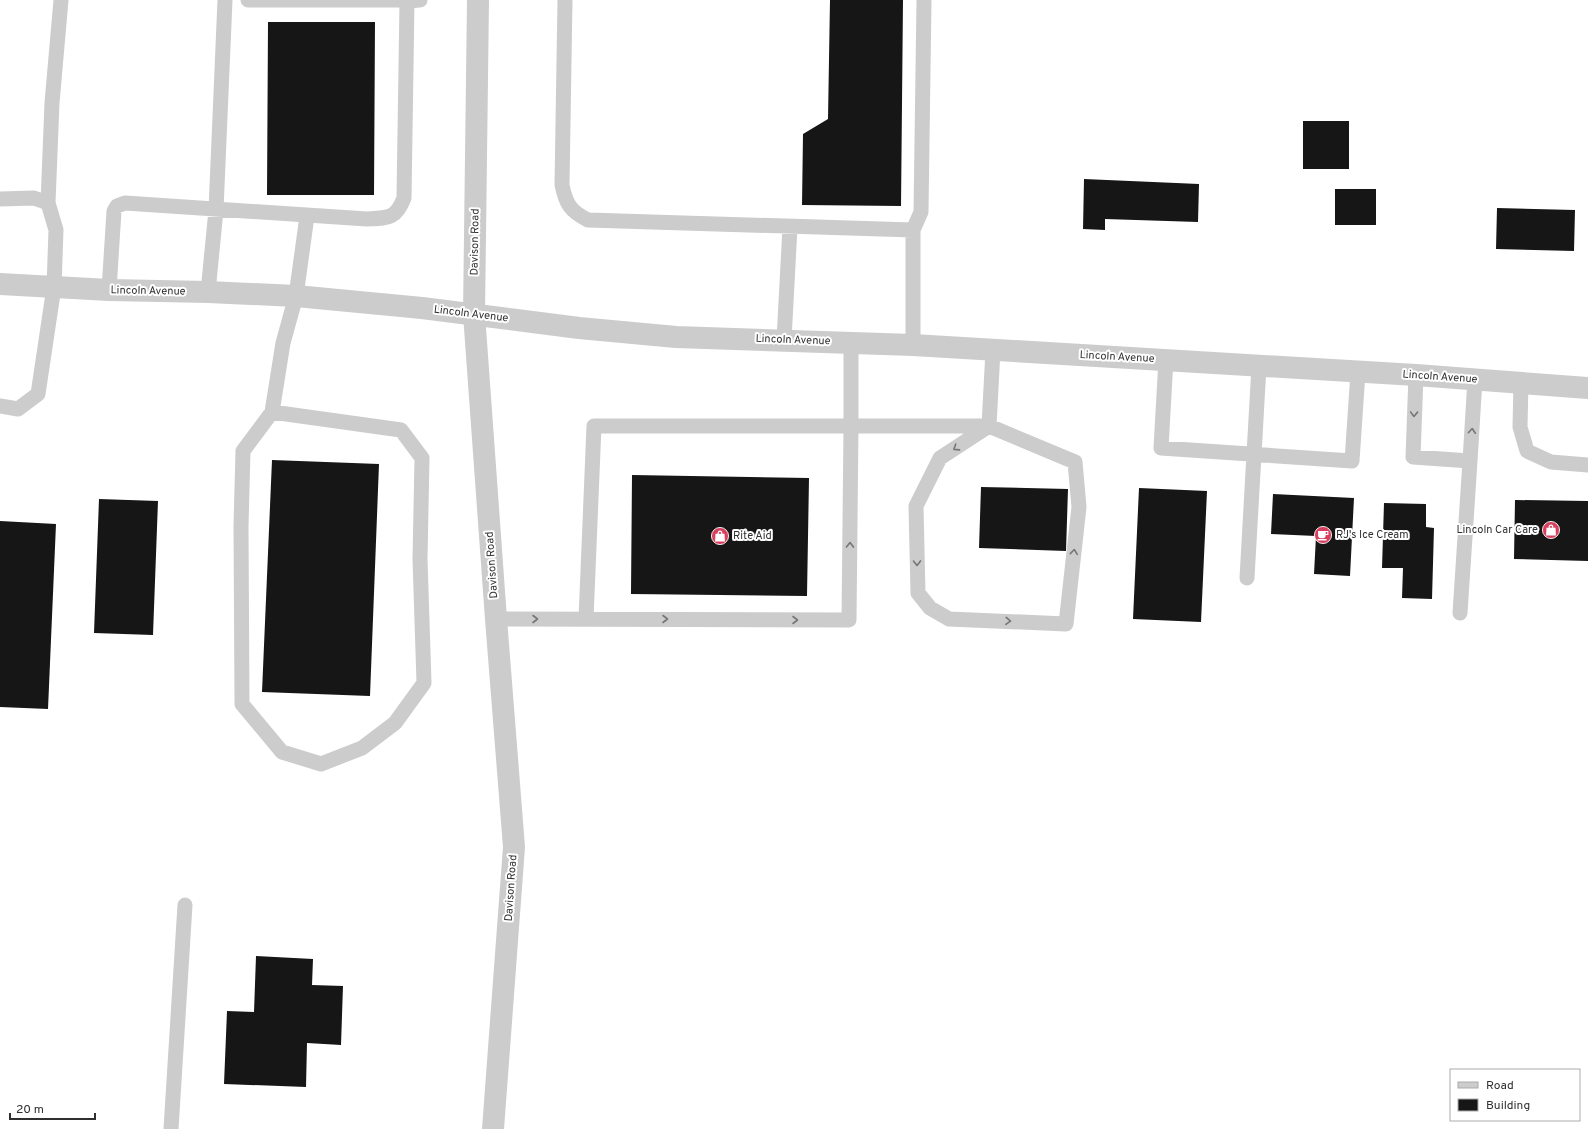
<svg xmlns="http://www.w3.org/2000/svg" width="1588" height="1129" font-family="Overpass,sans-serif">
  <rect width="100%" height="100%" fill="#fff"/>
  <path fill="#161616" d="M830,0H903L901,206L802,205L803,134L828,119Z
    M268,22H375L374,195H267Z
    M1303,121H1349V169H1303Z
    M1084,179L1199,184L1198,222L1105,219V230L1083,229Z
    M1335,189H1376V225H1335Z
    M1497,208L1575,210L1574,251L1496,249Z
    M272,460L379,464L370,696L262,692Z
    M632,475L809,478L807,596L631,594Z
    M981,487L1068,489L1066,551L979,548Z
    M1139,488L1207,491L1201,622L1133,619Z
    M1273,494L1354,498L1350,576L1314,574L1316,536L1271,534Z
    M99,499L158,501L153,635L94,633Z
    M1515,500L1588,501V561L1514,559Z
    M1384,503L1426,504V527L1434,528L1432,599L1402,598L1403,568H1382Z
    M0,521L56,524L48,709L0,707Z
    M256,956L313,959L312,985L343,986L341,1045L307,1043L306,1087L224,1084L227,1011L254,1012Z"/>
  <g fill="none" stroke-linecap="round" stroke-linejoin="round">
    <path stroke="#ccc" stroke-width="15" d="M248,0H407
      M565,0L562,185C566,204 570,211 588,220L913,230V345
      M0,199L34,198L48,203L56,230L54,287L38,394L18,409L0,406
      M48,203L52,103L61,0
      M913,230L921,212L924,0
      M109,290L114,211L117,206L125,203L367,219C388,218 396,219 404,198L407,1L420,0
      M208,292L216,210L225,0
      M784,340L790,227
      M851,342V426H989L1075,462L1079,507L1066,624L949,619L930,608L918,593L916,506L940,458L989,426
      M1166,359L1161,448L1352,461L1358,372
      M1416,375L1413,457L1470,461L1475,379
      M1521,382L1520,427L1527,451L1551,462L1588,465
      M272,412L401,430L422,458L420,559L424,683L395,723L362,748L321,764L282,752L242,704L241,526L243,451L272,412L283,343L296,296L307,216
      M989,426L993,350
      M1247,578L1259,366
      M1460,613L1470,461
      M496,619L849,620L851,426H594L586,619
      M171,1129L185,905"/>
    <path stroke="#ccc" stroke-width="22" d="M474,314L496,619L514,847L493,1129"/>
    <path stroke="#ccc" stroke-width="22" d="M0,284L109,290L208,292L296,296L422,308L579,328L676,337L913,345L1416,375L1588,388
      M474,314L478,0"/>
  </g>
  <defs><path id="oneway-chevron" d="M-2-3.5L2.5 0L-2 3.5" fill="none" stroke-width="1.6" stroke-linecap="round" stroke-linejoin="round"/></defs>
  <g stroke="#767676">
    <use href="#oneway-chevron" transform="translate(1414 414) rotate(92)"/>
    <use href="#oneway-chevron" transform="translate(1472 431) rotate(-86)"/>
    <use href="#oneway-chevron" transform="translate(956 448) rotate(147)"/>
    <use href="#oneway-chevron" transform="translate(850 545) rotate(-89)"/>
    <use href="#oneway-chevron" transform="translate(1074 552) rotate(-84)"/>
    <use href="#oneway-chevron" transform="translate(917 563) rotate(89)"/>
    <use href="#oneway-chevron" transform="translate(535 619)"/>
    <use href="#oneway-chevron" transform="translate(665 619)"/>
    <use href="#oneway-chevron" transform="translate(795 620)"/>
    <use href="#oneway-chevron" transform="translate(1008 621) rotate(3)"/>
  </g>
  <defs>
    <g id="shop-disc" transform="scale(0.9)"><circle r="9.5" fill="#d83f5e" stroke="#fff"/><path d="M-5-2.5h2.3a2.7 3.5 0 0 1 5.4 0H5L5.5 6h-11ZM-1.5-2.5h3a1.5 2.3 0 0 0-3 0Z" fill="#fff"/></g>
    <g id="cafe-disc" transform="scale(0.9)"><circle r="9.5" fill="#d83f5e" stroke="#fff"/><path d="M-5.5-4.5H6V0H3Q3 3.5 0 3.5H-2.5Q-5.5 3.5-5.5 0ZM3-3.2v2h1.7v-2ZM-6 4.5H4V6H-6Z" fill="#fff"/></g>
  </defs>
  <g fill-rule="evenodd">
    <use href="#shop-disc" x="1551" y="530"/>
    <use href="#cafe-disc" x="1323" y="535"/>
    <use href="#shop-disc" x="720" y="536"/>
  </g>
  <g text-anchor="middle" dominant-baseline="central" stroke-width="4" stroke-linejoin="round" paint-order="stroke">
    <g font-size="11" fill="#2f2f2f" stroke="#fff">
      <text transform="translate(475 242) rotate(-89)">Davison Road</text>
      <text transform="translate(148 291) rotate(1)">Lincoln Avenue</text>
      <text transform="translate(471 314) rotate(7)">Lincoln Avenue</text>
      <text transform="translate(793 340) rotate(2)">Lincoln Avenue</text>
      <text transform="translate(1117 357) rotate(3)">Lincoln Avenue</text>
      <text transform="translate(1440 377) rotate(4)">Lincoln Avenue</text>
      <text transform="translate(492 565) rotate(-94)">Davison Road</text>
      <text transform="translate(511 888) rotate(-86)">Davison Road</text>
    </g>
    <g font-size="11" fill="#2f2f2f" stroke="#fff" text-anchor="start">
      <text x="1538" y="530" text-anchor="end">Lincoln Car Care</text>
      <text x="1336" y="535">RJ's Ice Cream</text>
      <text x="733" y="536">Rite Aid</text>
    </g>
  </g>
  <rect x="1450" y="1069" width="130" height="52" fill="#ffffff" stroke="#acacac"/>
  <rect x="1458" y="1082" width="20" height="6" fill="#cccccc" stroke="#acacac"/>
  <text x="1486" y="1089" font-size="12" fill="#2f2f2f">Road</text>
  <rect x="1458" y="1099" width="20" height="12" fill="#161616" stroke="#acacac"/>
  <text x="1486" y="1109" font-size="12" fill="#2f2f2f">Building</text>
  <path d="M10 1113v6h85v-6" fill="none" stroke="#2f2f2f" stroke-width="2"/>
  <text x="16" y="1113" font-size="12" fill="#2f2f2f" stroke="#ffffff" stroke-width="3" paint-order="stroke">20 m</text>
</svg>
